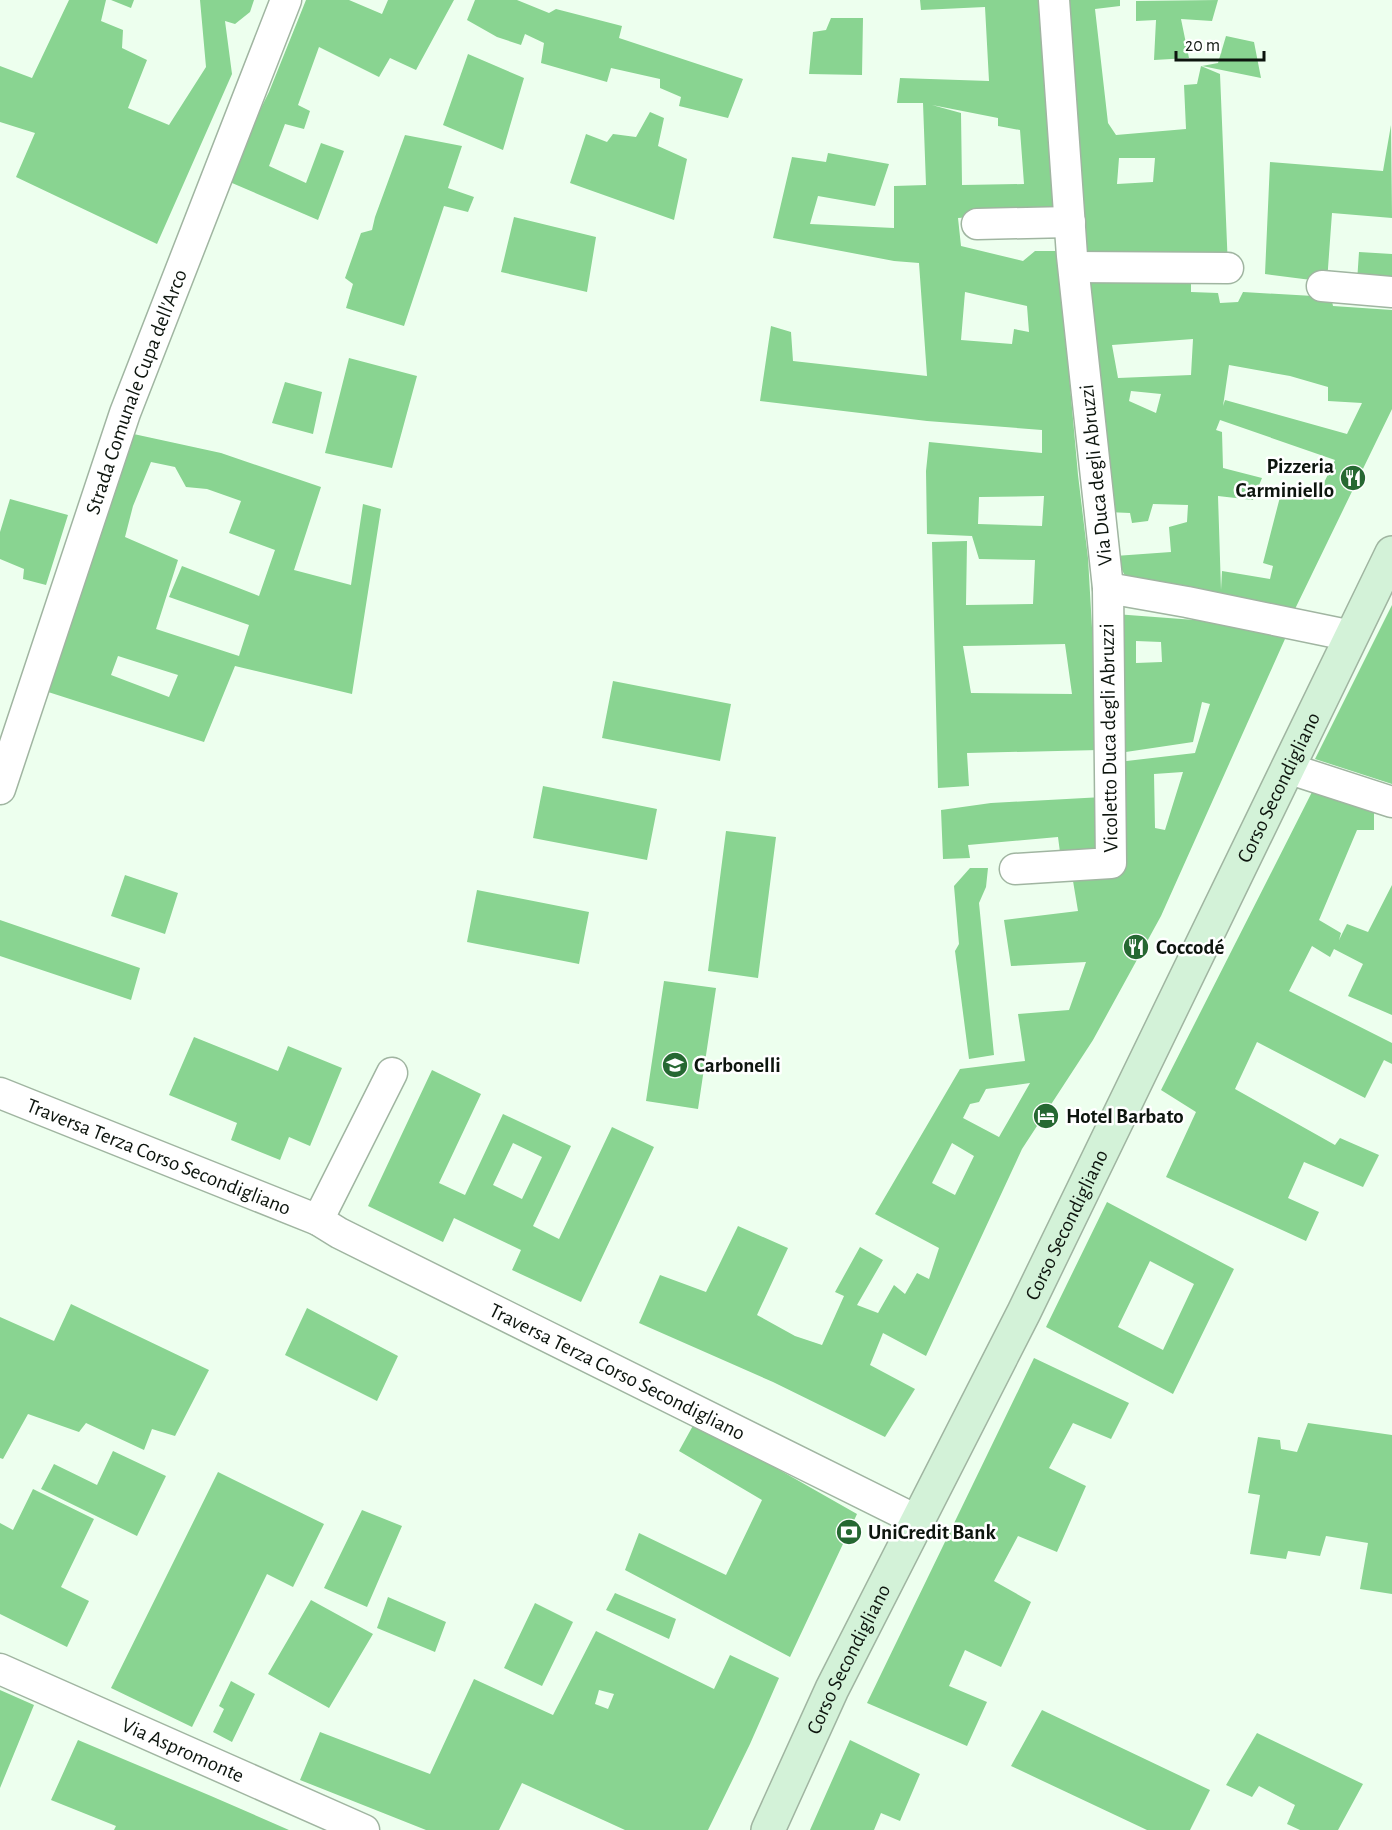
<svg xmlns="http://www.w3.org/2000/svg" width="1392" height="1830" font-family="'Alegreya Sans',sans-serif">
  <rect width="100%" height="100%" fill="#edffee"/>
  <path fill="#89d491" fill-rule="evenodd" d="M69,0H106L101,21L123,30L122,48L147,60L128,108L169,125L206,67L200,0H254L250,12L235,24L225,21L232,74L157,244L16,177L35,133L0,122V66L32,78Z
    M111,0H134L131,8Z
    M306,0H349L382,14L388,0H454L416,70L390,58L379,77L319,47L298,105L310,111L304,129L285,124L269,166L306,183L321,143L344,151L318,220L225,180L269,92Z
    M475,0H517L549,13L556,9L622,26L619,38L743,79L728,118L679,106L681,97L660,88V79L611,68L607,82L541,63L544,43L525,34L521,45L497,37L467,20Z
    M920,0H1043L1057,211L958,218L961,246L1023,261L1035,251H1058L1078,475L1088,558L1099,750L967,753L969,786L938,788L932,542L967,541L966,605L1033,604L1035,560L979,559L972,536L927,534L926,471L929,442L1042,453V430L927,421L760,401L771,326L791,332L793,361L927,376L919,263L894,261L773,238L792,157L826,162L828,153L889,164L875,206L818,196L810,224L894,228V186L926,185L923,103H897L900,78L989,81L985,7L921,10ZM932,105L998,118V126L1020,130L1024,184L962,185L961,113ZM965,292L1027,306L1029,332L1014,329L1012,344L961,340ZM1044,496L1042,526L978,524L979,497ZM1065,644L1072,694L971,693L963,646Z
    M1063,0H1120V6L1095,9L1108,123L1116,135L1186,129L1184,85L1197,84L1201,66L1220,74L1228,268L1081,261ZM1119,158H1155L1153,182L1117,184Z
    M1218,0L1212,21L1181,19L1189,58L1154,60L1156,20L1136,21V1Z
    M831,18H863L862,75L809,74L813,32L826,30Z
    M1226,36L1254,42L1261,78L1202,66L1218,63Z
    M468,54L524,78L503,150L443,125Z
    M650,112L664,118L658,146L687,159L674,220L570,183L586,134L607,142L613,134L636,137Z
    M1391,125L1392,218L1332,213L1327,282L1265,274L1270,162L1383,171Z
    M405,135L462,146L448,188L474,197L468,212L444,206L404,326L346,308L353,284L345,278L361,233L372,230L375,217Z
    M514,217L596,237L587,292L501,272Z
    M1359,252L1392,254V283L1357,282Z
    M1191,274V292L1218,293L1220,303L1238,302L1243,292L1331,297L1333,306L1392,310V409L1295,609L1129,584L1115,556L1171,552L1169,527L1187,522L1188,505L1153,504L1148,521L1132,523L1130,513L1107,512L1082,277ZM1193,339L1191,375L1118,378L1112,345ZM1229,365L1290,376L1328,387V401L1362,403L1347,434L1225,400L1223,406ZM1131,391L1161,394L1156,413L1129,401ZM1220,420L1335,460L1318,495L1306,493L1303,500L1280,497L1263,563L1273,566L1270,579L1222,571L1221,590L1218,496L1253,500L1262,478L1223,468L1222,432L1216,430Z
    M349,358L417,376L392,468L325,453Z
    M285,382L322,392L313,434L272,423Z
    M129,433L221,453L321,487L294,570L351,585L363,504L381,509L352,694L235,666L204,742L45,691ZM151,462L175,467L186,487L207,489L241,501L229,533L275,550L259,596L182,566L169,597L249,625L239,656L156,629L178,560L125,537L133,506ZM118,656L178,675L169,697L111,675Z
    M10,499L68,515L46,585L23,579L24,569L0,559V532Z
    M1392,605V784L1315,759Z
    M1115,614L1208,621L1289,630L1161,916L1093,1040L1022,1149L926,1356L883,1333L870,1365L915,1389L885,1437L773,1382L639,1323L660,1275L706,1292L738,1226L788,1248L757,1315L795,1336L822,1345L844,1296L835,1292L860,1247L883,1260L857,1305L878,1313L894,1285L905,1294L917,1273L929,1279L939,1248L875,1214L960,1069L1025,1061L1018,1014L1069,1010L1086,962L1011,966L1004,920L1078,911L1072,875L1121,864L1118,762L1195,753L1210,704L1202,702L1193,742L1119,753ZM1136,641L1161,642L1162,662L1136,663ZM1183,772L1165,830L1155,828L1154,774ZM1030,1083L999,1137L963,1118L970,1104L979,1102L986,1089ZM952,1143L974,1156L955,1195L932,1183Z
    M613,681L731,704L720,761L602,738Z
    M543,786L657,809L647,860L533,838Z
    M1312,792L1374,806V830H1357L1319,920L1341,933L1339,940L1347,924L1368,932L1392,885V1015L1348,996L1363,964L1334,949L1330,957L1312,946L1289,991L1392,1043V1064L1384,1060L1365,1098L1257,1042L1235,1089L1335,1145L1340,1138L1379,1155L1363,1187L1304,1162L1288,1198L1319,1212L1306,1241L1166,1177L1196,1112L1161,1090Z
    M1103,797L1106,858L1061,860L1058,837L968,845L970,858L943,859L941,810L991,803Z
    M726,831L776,837L758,978L708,971Z
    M970,868H988L986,887L979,903L994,1055L969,1059L955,951L959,944L954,886Z
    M125,875L178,893L165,934L111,916Z
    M477,890L589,912L579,964L467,942Z
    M0,920L140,968L131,1000L0,956Z
    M664,981L716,988L698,1109L646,1101Z
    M194,1037L278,1071L288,1046L342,1068L310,1146L289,1137L280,1160L231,1140L237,1123L169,1095Z
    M432,1070L481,1094L439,1183L465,1195L503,1114L571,1146L533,1226L559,1239L612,1127L654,1147L581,1302L512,1270L521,1250L454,1218L443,1242L368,1206ZM513,1143L542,1157L522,1199L493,1185Z
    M1107,1202L1234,1269L1173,1394L1046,1327ZM1150,1261L1194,1284L1163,1350L1118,1327Z
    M71,1304L209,1370L175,1436L152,1429L144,1450L86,1423L79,1432L28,1414L3,1459L0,1458V1317L54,1341Z
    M307,1308L398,1356L377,1401L285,1355Z
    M1034,1358L1129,1403L1111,1439L1073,1423L1049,1468L1086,1486L1057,1552L1018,1536L994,1581L1031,1602L1001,1667L965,1650L949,1686L987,1702L967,1746L867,1703Z
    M695,1422L857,1514L790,1657L625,1570L639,1533L726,1575L762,1500L679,1451Z
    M1308,1423L1392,1435V1594L1360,1589L1368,1543L1326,1536L1320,1556L1288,1551L1286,1559L1250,1554L1260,1495L1248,1493L1258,1437L1280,1440L1281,1449L1297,1452Z
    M113,1451L166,1476L137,1536L41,1489L54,1464L97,1485Z
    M218,1472L324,1524L293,1587L267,1574L192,1727L111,1688Z
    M33,1489L94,1519L61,1587L89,1601L67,1647L0,1614V1523L13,1530Z
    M362,1510L402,1526L367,1607L324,1588Z
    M615,1593L676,1619L669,1639L606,1610Z
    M388,1597L446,1622L435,1652L377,1628Z
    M311,1600L373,1634L329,1708L268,1674Z
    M535,1603L573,1622L542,1686L504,1668Z
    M596,1631L714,1689L730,1655L779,1678L750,1744L708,1830H625L522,1783L499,1830H426L300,1780L320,1732L430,1774L474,1679L553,1715ZM599,1690L614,1694L608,1709L595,1704Z
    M231,1681L255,1694L232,1742L213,1732L224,1709L219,1706Z
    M0,1690L34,1705L0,1788Z
    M1042,1710L1210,1790L1190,1830H1147L1011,1766Z
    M1257,1733L1363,1784L1338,1830H1300L1287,1824L1295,1805L1259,1786L1252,1797L1226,1785Z
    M78,1740L211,1796L289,1830H114L116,1826L51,1800Z
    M850,1740L920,1774L900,1821L881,1813L874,1830H810Z"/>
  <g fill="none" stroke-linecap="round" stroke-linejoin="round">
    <g stroke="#a0b5a1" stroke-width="33">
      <g id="street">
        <path d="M977,224L1070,222"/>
        <path d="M1074,267L1228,268"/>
        <path d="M1322,286L1392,292"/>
        <path d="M1108,588L1187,602L1352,636"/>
        <path d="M1287,768L1392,802"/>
        <path id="s1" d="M0,789L125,413L286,0"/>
        <path d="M1015,869L1111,863L1108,588L1072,256L1054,0"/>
        <path id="s2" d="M0,1093L318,1220L339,1233L918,1521"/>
        <path d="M318,1220L392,1073"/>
        <path id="s3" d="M0,1669L364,1830"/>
      </g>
    </g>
    <g stroke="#a0b5a1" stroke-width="36">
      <g id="secondary">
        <path id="s4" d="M768,1830L832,1689L1024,1312L1392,553"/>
      </g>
    </g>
    <use href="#street" stroke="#fff" stroke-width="30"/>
    <use href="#secondary" stroke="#d3f2d8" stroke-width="33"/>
  </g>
  <defs>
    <g id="restaurant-disc" transform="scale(1.35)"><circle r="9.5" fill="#266832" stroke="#fff"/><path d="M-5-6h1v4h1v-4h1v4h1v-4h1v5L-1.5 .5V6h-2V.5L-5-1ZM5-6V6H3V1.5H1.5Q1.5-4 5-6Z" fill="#fff"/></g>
    <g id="school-disc" transform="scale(1.35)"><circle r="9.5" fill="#266832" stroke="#fff"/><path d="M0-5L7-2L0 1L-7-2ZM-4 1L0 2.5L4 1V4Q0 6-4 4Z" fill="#fff"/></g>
    <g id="hotel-disc" transform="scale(1.35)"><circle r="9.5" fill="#266832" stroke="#fff"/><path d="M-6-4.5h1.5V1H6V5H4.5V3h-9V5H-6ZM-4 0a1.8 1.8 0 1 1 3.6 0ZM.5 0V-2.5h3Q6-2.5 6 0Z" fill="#fff"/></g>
    <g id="bank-disc" transform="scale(1.35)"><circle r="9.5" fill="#266832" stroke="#fff"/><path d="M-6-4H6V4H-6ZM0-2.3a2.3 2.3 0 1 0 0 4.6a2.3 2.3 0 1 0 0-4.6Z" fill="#fff"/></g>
  </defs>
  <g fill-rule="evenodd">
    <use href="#restaurant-disc" x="1353" y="478"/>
    <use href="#restaurant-disc" x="1136" y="947"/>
    <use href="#school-disc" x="675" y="1065"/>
    <use href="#hotel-disc" x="1046" y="1116"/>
    <use href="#bank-disc" x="849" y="1532"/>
  </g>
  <g text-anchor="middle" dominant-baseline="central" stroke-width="5" stroke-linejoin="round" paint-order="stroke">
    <g font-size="21" fill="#0d150e" stroke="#fff">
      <text stroke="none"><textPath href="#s1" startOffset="420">Strada Comunale Cupa dell'Arco</textPath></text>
      <text transform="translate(1096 475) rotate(-96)">Via Duca degli Abruzzi</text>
      <text transform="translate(1109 738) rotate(-91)">Vicoletto Duca degli Abruzzi</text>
      <text stroke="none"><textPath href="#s4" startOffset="1161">Corso Secondigliano</textPath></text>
      <text stroke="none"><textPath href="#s2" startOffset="171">Traversa Terza Corso Secondigliano</textPath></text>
      <text stroke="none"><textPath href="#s4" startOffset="675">Corso Secondigliano</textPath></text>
      <text stroke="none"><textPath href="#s2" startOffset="678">Traversa Terza Corso Secondigliano</textPath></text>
      <text stroke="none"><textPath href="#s4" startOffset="189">Corso Secondigliano</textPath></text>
      <text stroke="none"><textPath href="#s3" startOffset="200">Via Aspromonte</textPath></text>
    </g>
    <g font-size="21" font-weight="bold" fill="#0d150e" stroke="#fff" text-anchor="start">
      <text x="1334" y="466" text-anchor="end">Pizzeria<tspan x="1334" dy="24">Carminiello</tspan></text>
      <text x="1156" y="947">Coccodé</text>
      <text x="694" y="1065">Carbonelli</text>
      <text x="1066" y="1116">Hotel Barbato</text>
      <text x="868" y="1532">UniCredit Bank</text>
    </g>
  </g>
  <path d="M1176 51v9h88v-9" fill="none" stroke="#0d150e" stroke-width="3"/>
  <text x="1185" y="51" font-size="18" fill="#0d150e" stroke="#ffffff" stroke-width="4.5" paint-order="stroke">20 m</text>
</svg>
